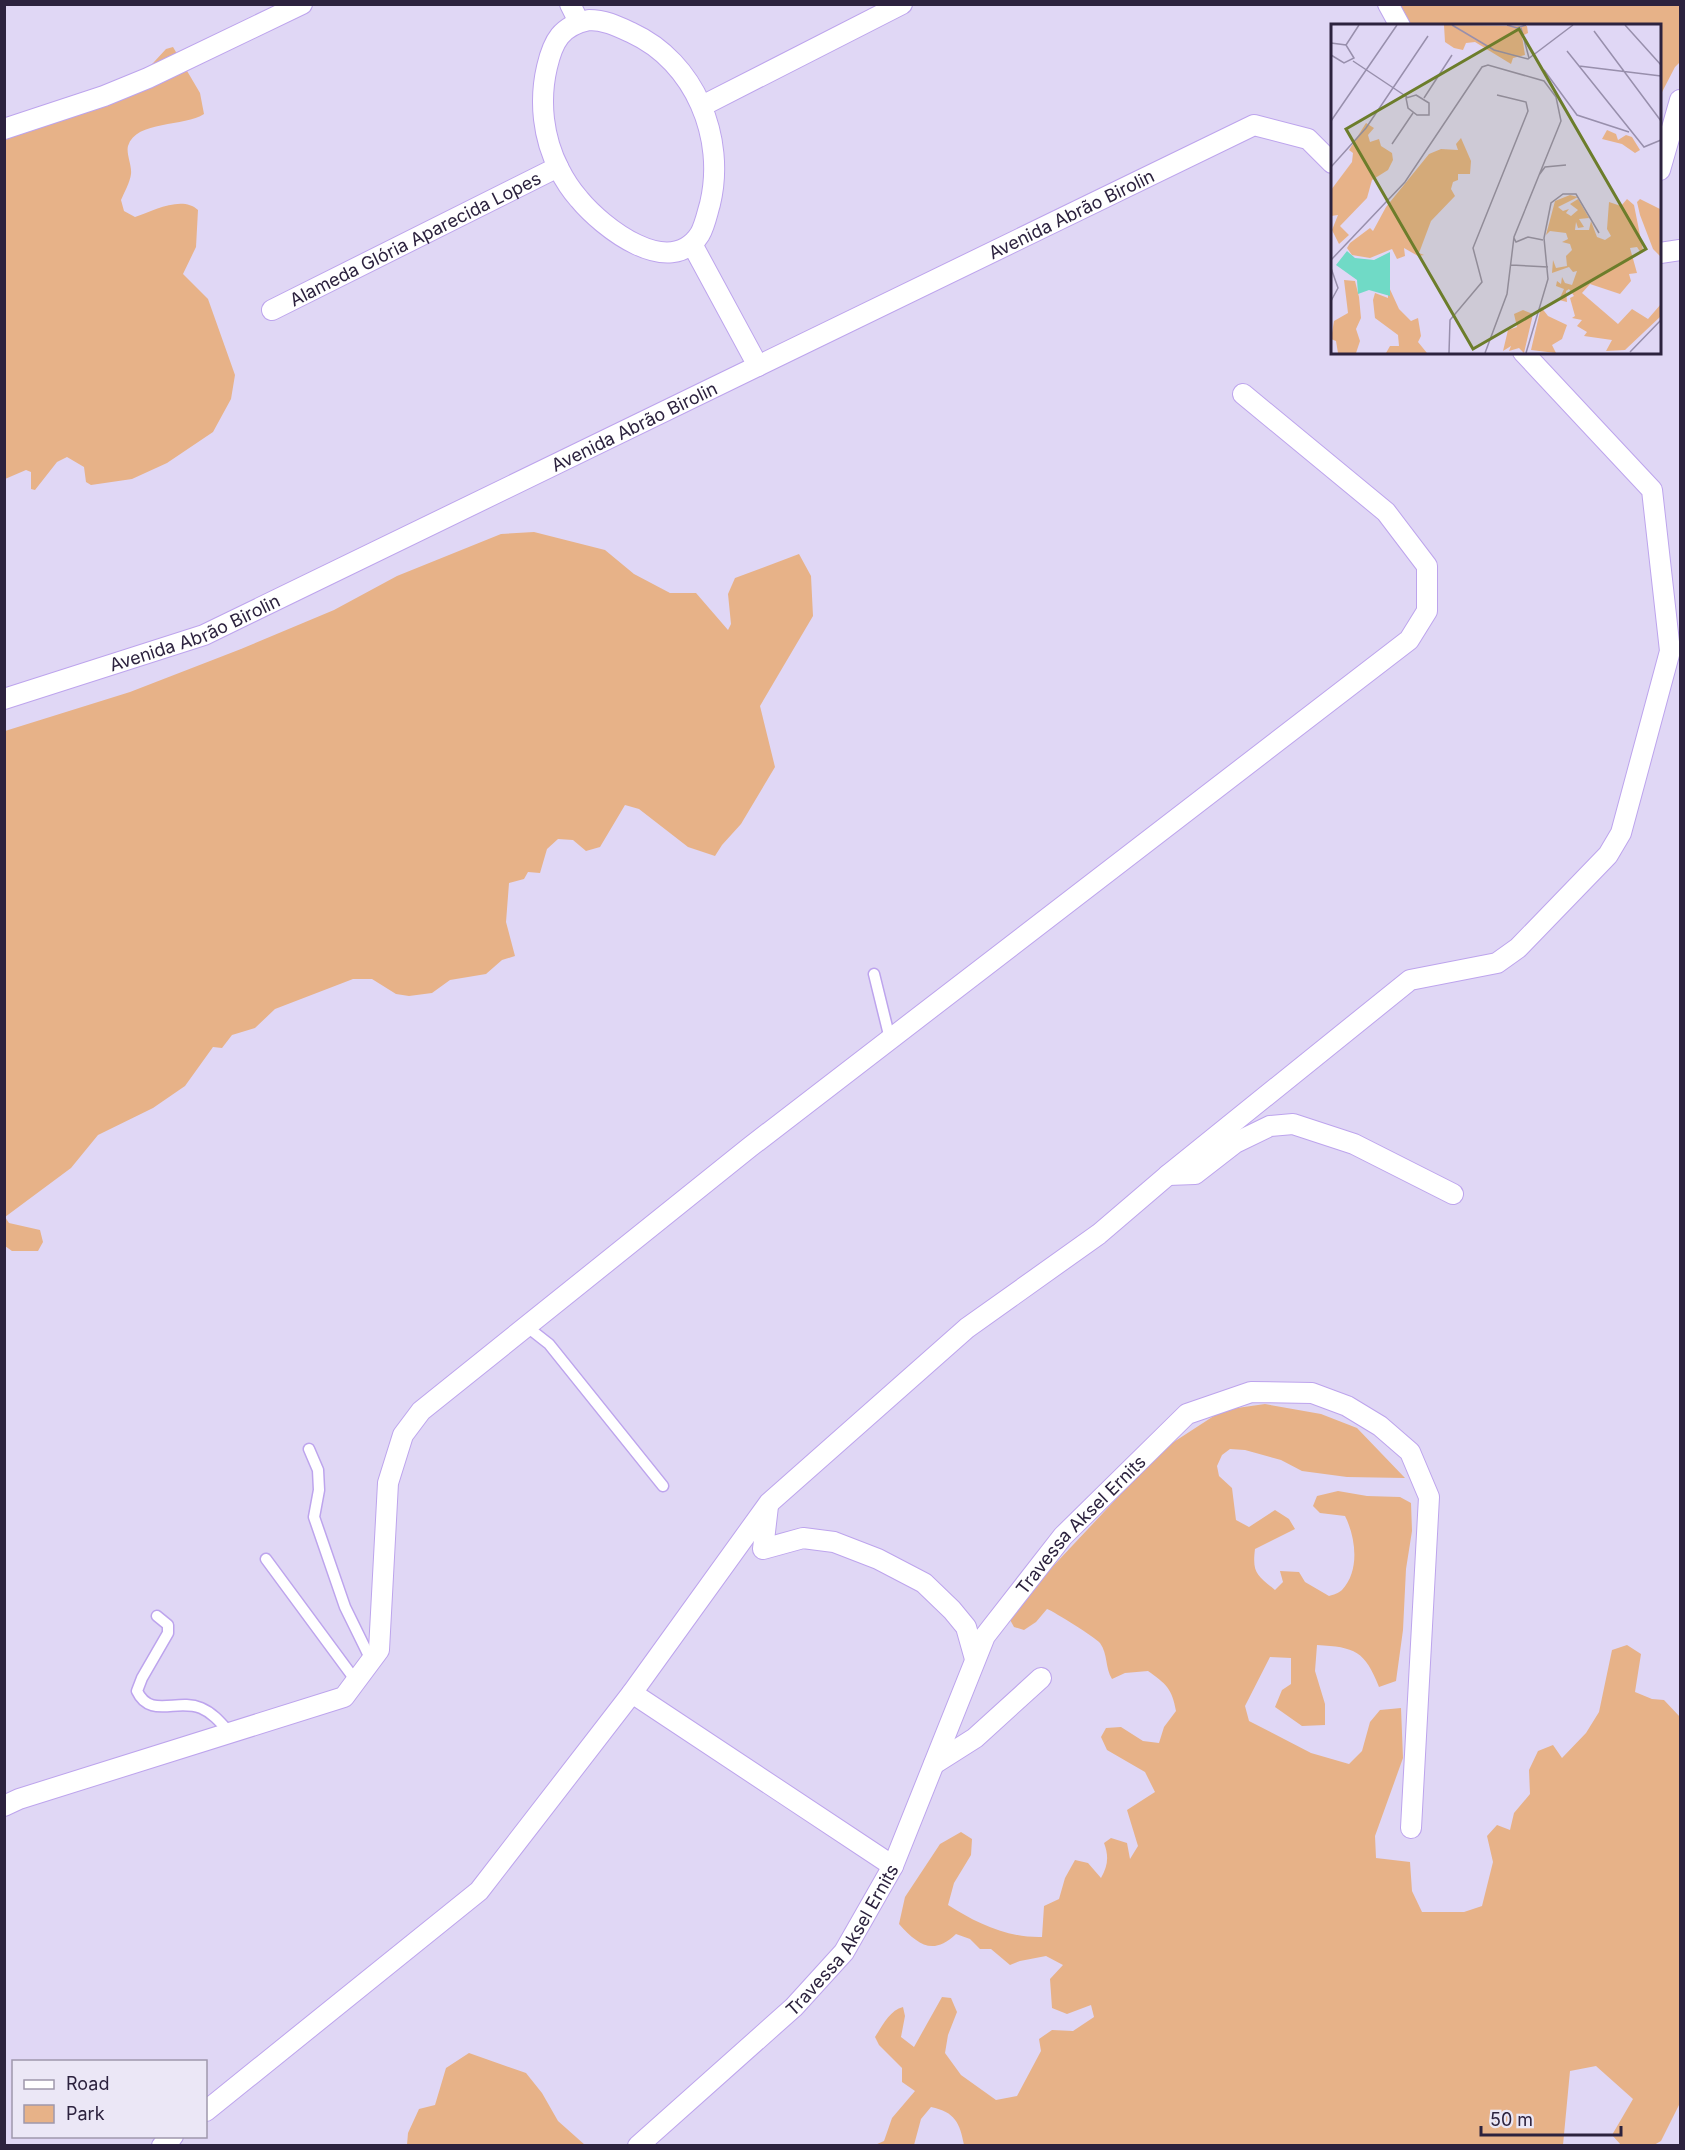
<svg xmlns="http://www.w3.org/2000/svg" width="1685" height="2150" font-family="Inter,sans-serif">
  <rect width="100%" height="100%" fill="#e0d7f5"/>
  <path fill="#e7b288" d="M1376,5H1680V62L1675,67L1660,96V26L1394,25L1382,8Z
    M173,47L200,93L204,114C185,127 136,120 128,146C126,154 132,165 131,174C130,182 124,193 121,200L124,211L135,217C153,211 182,195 198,210L196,247L183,274L208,299L235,375L231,399L213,432L167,463L132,479L91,485L86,482L84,467L67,457L57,462L35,490L31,489V472L26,470L5,479V135L142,75L166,49Z
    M534,532L605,550L634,574L670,593H696L728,630L731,624L728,594L735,578L799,554L811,576L813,616L760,706L775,767L741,824L722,845L715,856L688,847L639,809L625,805L600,847L586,851L573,840L558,839L547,849L540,873L528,872L524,879L509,883L506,922L515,956L502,960L486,974L450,980L432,993L409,996L396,994L372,979H353L275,1009L255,1028L232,1035L222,1048L213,1047L185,1086L153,1108L98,1135L71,1168L5,1217L9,1223L40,1230L43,1242L38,1251H12L5,1246V731L130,692L241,649L334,610L397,576L501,534Z
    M1265,1404L1321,1414L1357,1428L1405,1478L1347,1477L1302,1471L1281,1460L1245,1450L1230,1449L1222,1455L1217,1466L1219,1476L1232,1488L1236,1520L1249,1527L1275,1510L1289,1519L1295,1529L1255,1549C1252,1573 1257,1575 1275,1590L1283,1582L1280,1571L1299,1572L1305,1582L1329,1596C1333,1595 1339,1593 1342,1590C1360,1571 1356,1538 1345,1516L1320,1513L1313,1506L1317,1496L1338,1491L1367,1496L1400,1497L1411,1503L1412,1531L1406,1569L1403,1630L1396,1681L1379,1687C1365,1651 1355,1647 1317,1645L1315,1671L1325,1704V1725L1302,1726L1275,1707L1282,1690L1291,1684V1658L1270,1657L1245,1706L1249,1721L1311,1753L1349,1764L1362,1751L1370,1722L1380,1710L1401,1708L1403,1758L1375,1836L1376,1858L1410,1862L1412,1891L1422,1912H1464L1482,1906L1493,1862L1487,1836L1497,1825L1510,1830L1514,1813L1530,1794L1529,1770L1538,1751L1553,1745L1562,1758L1586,1733L1599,1712L1612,1650L1627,1645L1641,1654L1635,1692L1652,1699L1664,1700L1680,1717V2103L1661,2141L1654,2145H1621L1612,2135L1633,2099L1596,2066L1570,2071L1563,2145H964C960,2123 955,2112 931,2107L921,2119L914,2145H875L884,2141L892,2118L915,2091L902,2082V2068L879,2045L875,2037C882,2026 890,2010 903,2007L905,2016L901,2037L914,2047L942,1997L951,1998L957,2012L948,2035L945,2053L961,2075L996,2100L1017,2096L1041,2051L1039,2039L1052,2030L1073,2031L1094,2017L1091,2005L1067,2014L1052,2008L1050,1979L1063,1965L1046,1956L1020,1961L1010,1965L991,1949H980L970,1939L956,1934C933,1956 918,1945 899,1924L905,1897L940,1844L961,1832L972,1839L971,1855L954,1883L948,1905C976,1923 1008,1938 1042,1937L1044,1906L1059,1899L1065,1878L1075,1860L1088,1863L1101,1878C1108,1866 1109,1856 1104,1843L1111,1838L1127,1843L1130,1859L1138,1846L1127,1810L1155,1792L1145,1772L1107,1750L1101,1737L1106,1728L1121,1727L1143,1741L1159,1743L1164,1727L1176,1711C1172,1688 1166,1684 1148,1671L1125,1673L1112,1679C1105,1668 1108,1654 1100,1643C1096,1638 1055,1612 1047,1609L1036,1622L1024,1630L1014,1627L1009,1618L1027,1594L1163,1449L1223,1410Z
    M469,2053L526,2073L542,2093L558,2121L585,2145H407L408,2133L419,2109L435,2105L446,2068Z"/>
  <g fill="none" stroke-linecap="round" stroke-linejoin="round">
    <g stroke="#bda4ed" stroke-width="13">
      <path id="lane" d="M874,974L890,1039
        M526,1326L549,1344L663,1486
        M309,1449L318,1470L319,1490L314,1517L345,1607L371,1660
        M266,1559L356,1681
        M157,1616L168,1625V1633L142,1678L137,1691C150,1719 177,1698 201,1708C213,1713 221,1723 230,1733"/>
    </g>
    <g stroke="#bda4ed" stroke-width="22">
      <g id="street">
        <path d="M570,4L579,22"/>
        <path d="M1388,4L1400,26"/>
        <path d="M589,20C605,20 617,26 632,33C695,62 726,138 710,204C707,214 705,225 700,234C670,281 602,227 579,199C571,190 564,179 559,169C543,138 539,101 547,67C553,41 561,26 589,20Z"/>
        <path d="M702,106L902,4"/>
        <path d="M4,129L104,96L148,78L302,4"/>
        <path d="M1660,170L1680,100"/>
        <path d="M692,244L758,366"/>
        <path d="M1660,253L1680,250"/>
        <path id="s1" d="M272,310L558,167"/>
        <path id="s2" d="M4,699L204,635L1254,125L1308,139L1332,163"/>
        <path d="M1168,1175L1195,1174L1235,1143L1270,1126L1293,1124L1354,1144L1453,1194"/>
        <path d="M768,1506L763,1549L803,1538L834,1542L878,1559L924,1583L952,1610L966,1627L975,1659"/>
        <path d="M632,1693L893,1866"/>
        <path d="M934,1764L975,1738L1041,1678"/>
        <path d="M4,1806L19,1799L344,1697L379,1650L388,1483L403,1435L421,1411L750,1147L1409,640L1427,611V566L1386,512L1243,394"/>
        <path d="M206,2111L479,1891L632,1693L769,1503L967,1328L1099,1234L1168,1175L1410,980L1497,963L1518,948L1608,855L1621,833L1670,651L1652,490L1523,352"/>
        <path d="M162,2146L173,2136"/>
        <path id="s3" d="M638,2146L794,2007L844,1952L893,1866L985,1636L1063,1536L1187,1414L1251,1392L1312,1393L1347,1406L1380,1426L1410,1452L1429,1497L1411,1828"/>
      </g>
    </g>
    <use href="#lane" stroke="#fff" stroke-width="10"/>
    <use href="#street" stroke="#fff" stroke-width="20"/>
  </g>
  <g text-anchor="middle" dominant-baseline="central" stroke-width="4.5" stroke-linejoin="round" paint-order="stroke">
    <g font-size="18" fill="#2c223e" stroke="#ebe7f6">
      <text stroke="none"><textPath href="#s2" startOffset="1174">Avenida Abrão Birolin</textPath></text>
      <text stroke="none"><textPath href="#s1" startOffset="160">Alameda Glória Aparecida Lopes</textPath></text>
      <text stroke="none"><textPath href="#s2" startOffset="688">Avenida Abrão Birolin</textPath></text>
      <text stroke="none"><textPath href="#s2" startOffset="202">Avenida Abrão Birolin</textPath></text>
      <text stroke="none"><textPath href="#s3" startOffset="777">Travessa Aksel Ernits</textPath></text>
      <text stroke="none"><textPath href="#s3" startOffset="292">Travessa Aksel Ernits</textPath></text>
    </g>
  </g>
  <g transform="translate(1331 24)">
    <rect width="330" height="330" fill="#e0d7f5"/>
    <path d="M113,1L196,2L197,9L191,12L194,31L182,34L180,40L144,18L135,19L132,26L123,24L114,18ZM35,99L43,104L37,111L39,118L48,115L50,122L61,129L62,136L57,146L41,156L36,174L9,202L18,211L8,220L1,206L7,191L0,192V166L21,138L22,129L18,126ZM276,106L285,110L287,116L295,111L301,113L309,126L304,129L291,120L271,115ZM130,114L140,137L139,150H127V156L122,158L120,165L124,172L100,197L88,229L93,231L87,232L73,224L74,232L66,235L61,225L39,234L21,231L16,224L19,219L39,204L42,207L55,183L98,130L110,125L127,126L125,120ZM239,171L247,173L227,183L232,187L238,185L235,189L240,192L247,186L239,180L247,175L258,194L248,195L253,203L247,204L245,198L244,206H258L260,197L266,213L274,216L280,212L276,205L278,178L290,182L296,175L303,181L312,226L310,229L306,223L299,224L306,249L298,250L300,257L289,270L259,260L251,269L287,300L301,285L317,295L330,280V292L294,326L275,327L281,316L253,312L256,308L246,302L251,296L241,294L244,292L239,274L243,272L238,265L235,267L236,278L228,276L233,265L225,262L226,257L230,260L231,253L234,259L241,261L246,247L242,248L238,243L221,249L222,236L225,244L236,242L235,232L241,226L239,220L231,218L237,215L235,209L219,207L215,211L224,177ZM309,175L329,185L330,233L322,225L309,191L306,178ZM13,256L24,257L28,273L30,294L25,305L29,317L25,329H7L5,317L0,315L3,297L17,289ZM57,261L68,285L80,297L87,294L90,312L87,318L96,329H55L59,322H68L67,311L44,294L42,276L44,269L57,274ZM210,283L217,292L236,301L231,315L221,321L225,329L200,326ZM192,286L202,290L193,329L188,324L178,327L180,322L172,327L177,306L186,303L183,290Z" fill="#e7b288"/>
    <path d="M16,227L24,234L43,236L59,228V272L38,266L27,270L26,256L5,241Z" fill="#70dac6"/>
    <path fill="none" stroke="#988fac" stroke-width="1.5" d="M121,1L163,26L197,35L242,1M176,1L186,4L195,1M294,1L330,41M190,4L198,34M263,7L330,97M0,19L15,21L23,34L13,39L0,31M15,21L28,1M236,27L313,123L330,116M22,37L76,73M248,42L330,52M213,46L246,91L298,108M85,71L98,79V91H86L77,84L75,74ZM93,74L121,31M0,97L66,1M61,120L82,89M0,143L35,104L97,12M208,151L214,143L235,141M183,214L185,218L197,213L212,216M0,236L74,158L151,43L157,41L213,57L225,73L230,97L183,213L176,270L154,329M180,241L217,243M0,244L7,264L0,277M299,328L330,296M118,329L119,296L151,258L142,224L197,87L195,78L166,71M195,329L217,255L213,214L220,179L232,170H245L268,209"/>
    <path fill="#6c7d2b" fill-opacity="0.15" stroke="#6c7d2b" stroke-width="3" d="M188,5L315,225L142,325L15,105Z"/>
    <rect width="330" height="330" fill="none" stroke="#2c223e" stroke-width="3"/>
  </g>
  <rect width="1685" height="2150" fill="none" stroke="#2c223e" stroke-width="12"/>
  <rect x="12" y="2060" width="195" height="78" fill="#ebe7f6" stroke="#9f98ac" stroke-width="1.5"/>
  <rect x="24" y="2080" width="30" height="9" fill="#ffffff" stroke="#9f98ac" stroke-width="1.5"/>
  <text x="66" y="2090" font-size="18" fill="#2c223e">Road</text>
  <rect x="24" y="2105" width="30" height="18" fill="#e7b288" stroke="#9f98ac" stroke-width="1.5"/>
  <text x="66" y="2120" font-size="18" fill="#2c223e">Park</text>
  <path d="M1481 2126v9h140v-9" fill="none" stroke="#2c223e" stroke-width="3"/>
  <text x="1490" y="2126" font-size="18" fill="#2c223e" stroke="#ebe7f6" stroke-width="4.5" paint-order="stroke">50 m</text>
</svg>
